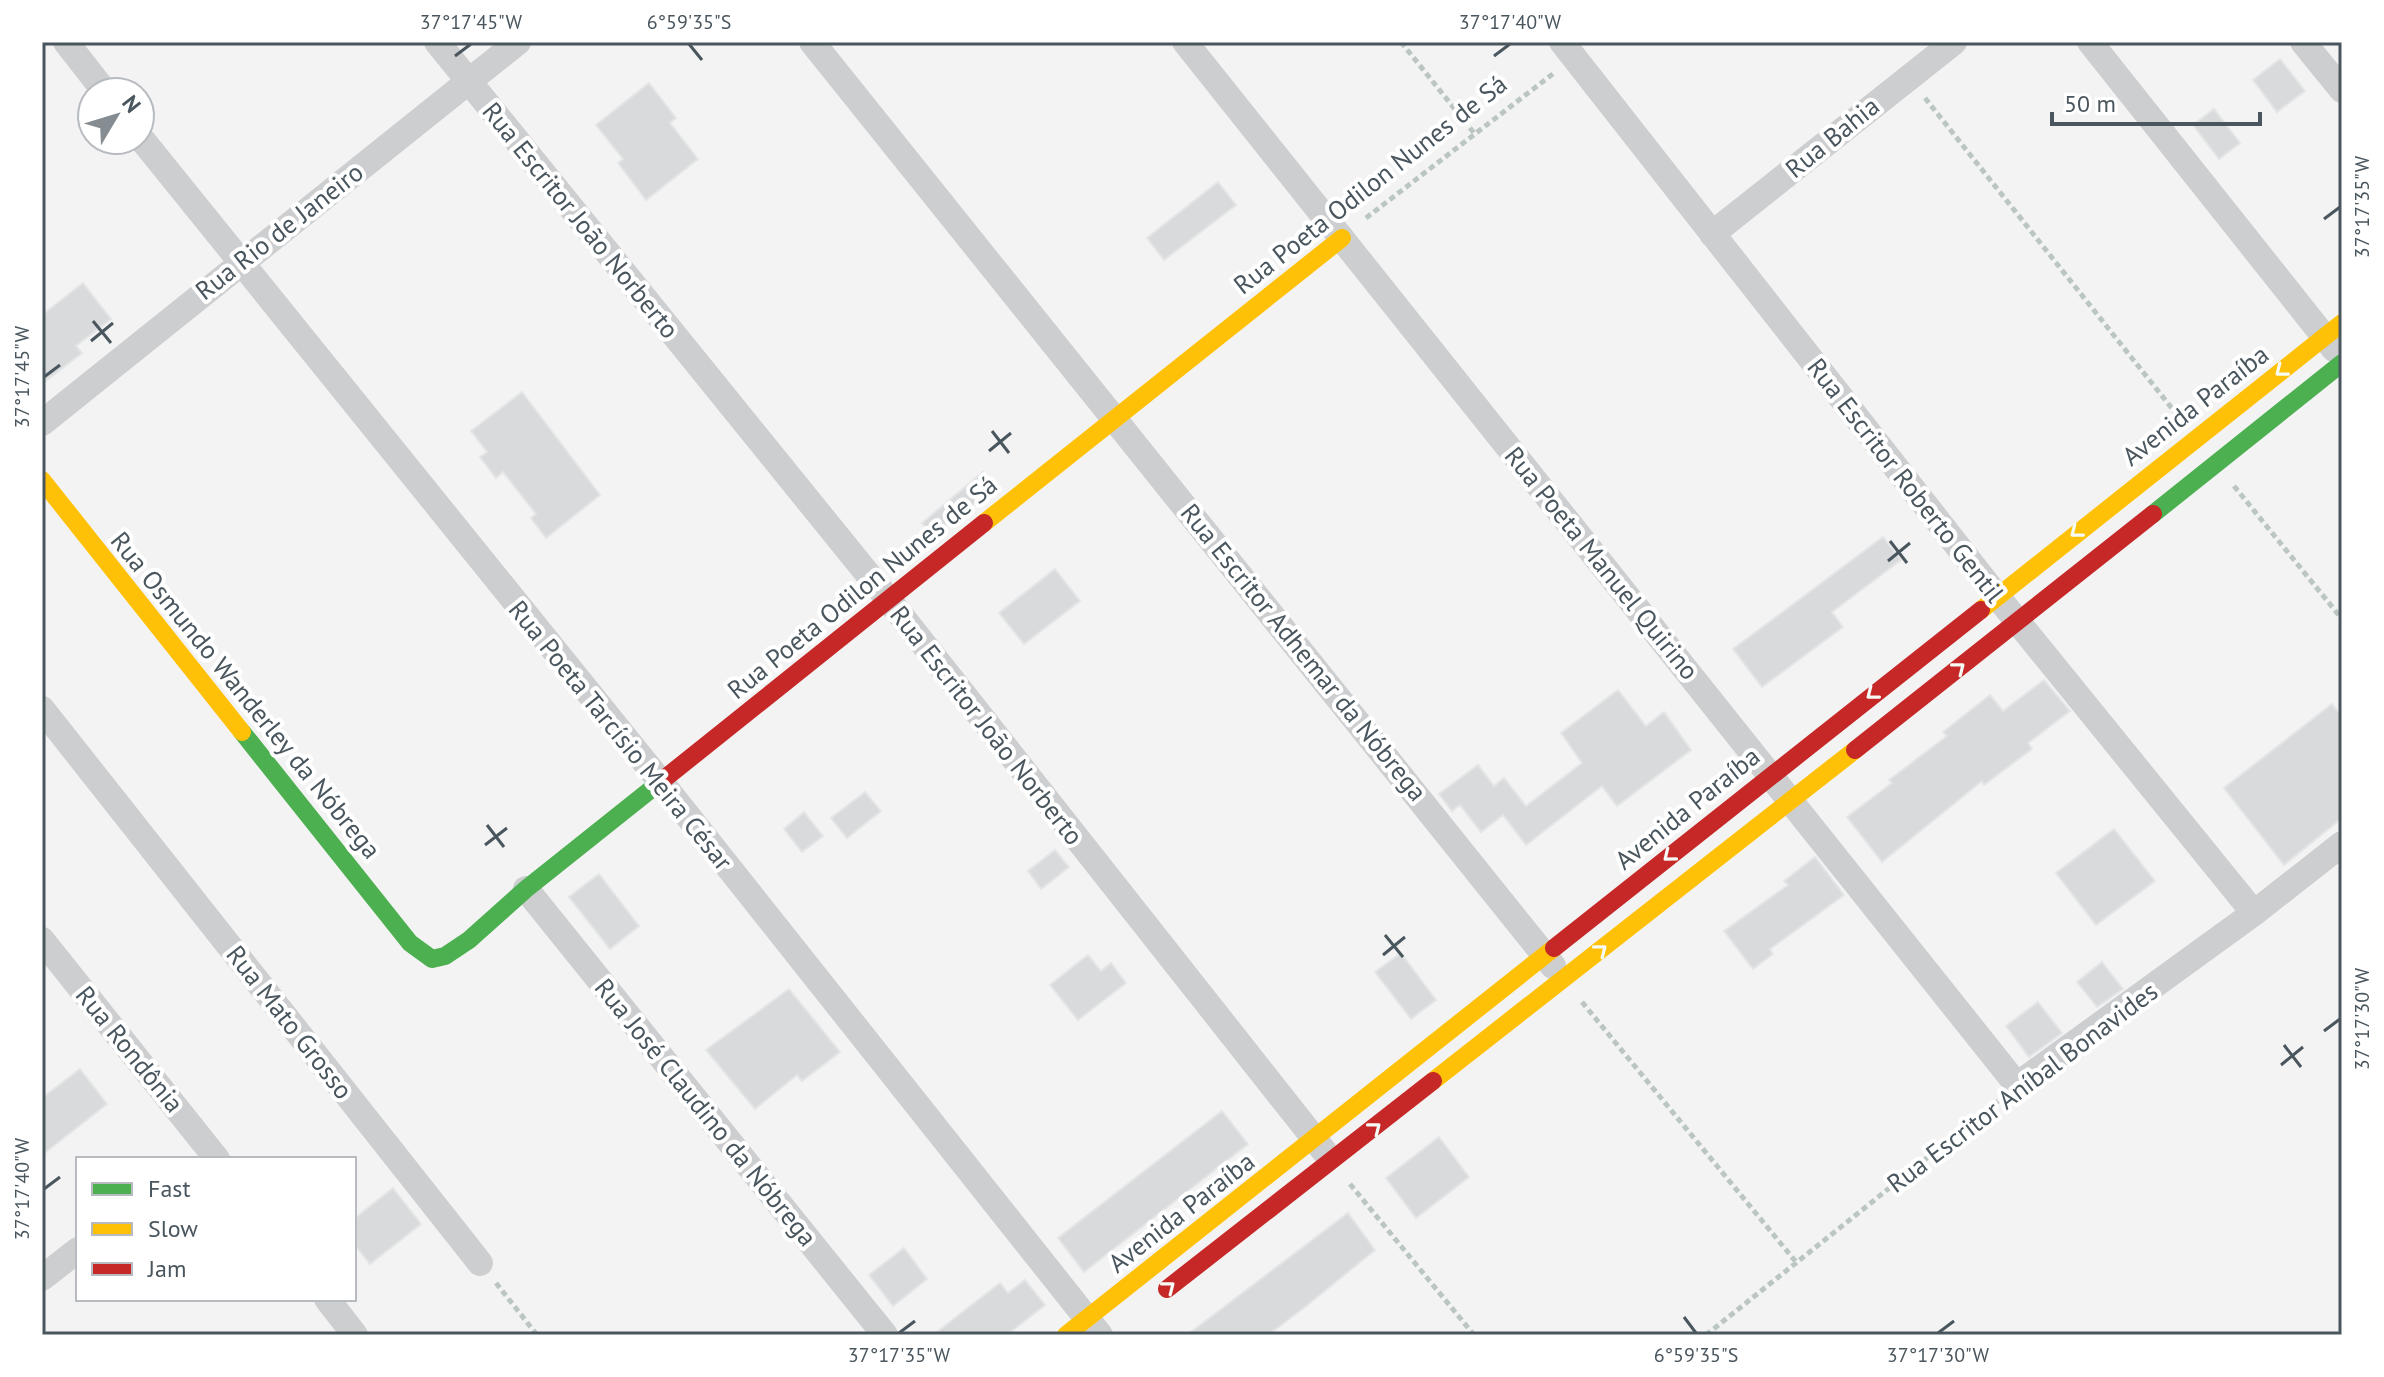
<svg xmlns="http://www.w3.org/2000/svg" width="2384" height="1377" font-family="'PT Sans',sans-serif">
  <rect width="100%" height="100%" fill="#f3f3f3"/>
  <path fill="#d9dadb" stroke="#e4e5e6" stroke-width="2" d="M2280,59L2305,91L2277,112L2253,80Z
    M649,83L676,118L670,123L698,159L646,200L618,163L623,159L596,125Z
    M2214,109L2240,143L2219,159L2193,125Z
    M1218,182L1236,205L1164,260L1147,238Z
    M83,283L111,319L76,346L82,353L42,384V315Z
    M522,392L600,495L546,538L531,518L536,514L503,472L496,478L480,457L487,452L471,431Z
    M983,472L995,487L933,536L922,523Z
    M1883,537L1901,560L1832,612L1843,627L1762,687L1733,649Z
    M1055,569L1080,601L1024,644L999,613Z
    M2044,680L2070,711L2028,743L2032,749L1984,785L1982,781L1882,862L1847,817L1892,783L1889,780L1947,736L1943,732L1990,695L2003,711Z
    M1618,690L1646,726L1664,712L1691,750L1617,806L1602,786L1526,845L1503,815L1481,832L1460,805L1452,811L1439,794L1478,765L1494,786L1504,778L1526,806L1582,763L1561,733Z
    M2332,704L2342,717V818L2284,865L2224,788Z
    M865,792L881,811L847,838L831,818Z
    M804,812L823,836L802,852L784,829Z
    M2114,829L2155,881L2096,925L2056,873Z
    M1055,850L1069,867L1041,889L1028,871Z
    M1815,857L1844,895L1770,949L1773,954L1753,969L1724,931L1788,885L1784,881Z
    M599,874L639,926L610,949L569,897Z
    M1401,953L1436,1000L1411,1019L1375,972Z
    M1088,955L1101,971L1111,963L1126,983L1078,1020L1050,985Z
    M2102,962L2123,989L2097,1007L2077,982Z
    M789,989L840,1052L802,1081L797,1075L755,1109L706,1050Z
    M2038,1002L2062,1033L2029,1057L2006,1026Z
    M80,1069L107,1104L42,1155V1098Z
    M1222,1111L1248,1144L1084,1272L1058,1238Z
    M1439,1137L1469,1177L1416,1218L1386,1178Z
    M393,1188L421,1224L370,1264L354,1244V1219Z
    M1348,1213L1375,1250L1305,1307L1268,1335H1187Z
    M904,1248L927,1279L893,1306L869,1275Z
    M1025,1280L1045,1305L1007,1335H933L1000,1283L1008,1293Z"/>
  <g fill="none" stroke-linecap="round" stroke-linejoin="round">
    <path stroke="#bbc6c2" stroke-width="5" stroke-dasharray="6 4" stroke-linecap="butt" d="M1401,42L1474,133
      M1925,98L2178,416
      M1366,218L1554,73
      M2234,486L2342,619
      M1582,1002L1796,1262
      M1350,1184L1474,1335
      M496,1283L537,1335
      M1706,1335L1998,1101"/>
    <path stroke="#cdced0" stroke-width="26" d="M66,42L105,92
      M437,42L888,599L1324,1151
      M812,42L1553,966
      M1185,42L2017,1085L2254,913L2342,844
      M1562,42L1996,595L2254,913
      M2090,42L2334,349
      M2303,42L2342,90
      M140,137L660,781L1100,1335
      M1712,234L1954,42
      M42,423L518,42
      M42,709L480,1263
      M526,889L885,1335
      M42,940L217,1159
      M42,1278L78,1250
      M327,1299L355,1335"/>
    <path stroke="#4caf50" stroke-width="18" d="M2153,514L2342,363
      M242,732L410,943L432,959L445,956L469,940L526,889L664,779"/>
    <path stroke="#ffc107" stroke-width="18" d="M42,480L242,732
      M984,523L1342,238
      M1981,610L2342,323
      M1433,1081L1855,750
      M1066,1335L1554,948"/>
    <path stroke="#c62828" stroke-width="18" d="M1855,750L2153,514
      M664,779L984,523
      M1554,948L1981,610
      M1167,1289L1433,1081"/>
  </g>
  <defs><path id="oneway-chevron" d="M-2-3.5L2.5 0L-2 3.5" fill="none" stroke-width="1.6" stroke-linecap="round" stroke-linejoin="round" transform="scale(2)"/></defs>
  <g stroke="#f6fbf6">
    <use href="#oneway-chevron" transform="translate(2281 371) rotate(142)"/>
    <use href="#oneway-chevron" transform="translate(2076 532) rotate(142)"/>
    <use href="#oneway-chevron" transform="translate(1959 668) rotate(-38)"/>
    <use href="#oneway-chevron" transform="translate(1872 694) rotate(142)"/>
    <use href="#oneway-chevron" transform="translate(1669 856) rotate(141)"/>
    <use href="#oneway-chevron" transform="translate(1601 950) rotate(-38)"/>
    <use href="#oneway-chevron" transform="translate(1375 1128) rotate(-38)"/>
    <use href="#oneway-chevron" transform="translate(1169 1287) rotate(-38)"/>
  </g>
  <path fill="none" stroke="#4a565e" stroke-width="3" d="M689,44L702,60M455,56L471,44M1494,56L1510,44M2324,219L2340,207M93,321L111,343M91,341L113,323M44,377L60,365M992,431L1009,453M989,451L1011,433M1890,541L1907,563M1888,561L1910,543M487,825L504,847M485,845L507,828M1385,935L1403,957M1383,955L1405,937M2324,1031L2340,1019M2284,1045L2301,1067M2281,1065L2303,1047M44,1189L60,1177M1684,1317L1696,1333M899,1333L915,1321M1938,1333L1954,1321"/>
  <g text-anchor="middle" dominant-baseline="central" stroke-width="8" stroke-linejoin="round" paint-order="stroke">
    <g font-size="26" fill="#4a565e" stroke="#fff">
      <text transform="translate(1832 137) rotate(-39)">Rua Bahia</text>
      <text transform="translate(1370 184) rotate(-38)">Rua Poeta Odilon Nunes de Sá</text>
      <text transform="translate(581 220) rotate(51)">Rua Escritor João Norberto</text>
      <text transform="translate(279 231) rotate(-38)">Rua Rio de Janeiro</text>
      <text transform="translate(2195 405) rotate(-38)">Avenida Paraíba</text>
      <text transform="translate(1906 480) rotate(52)">Rua Escritor Roberto Gentil</text>
      <text transform="translate(1602 563) rotate(51)">Rua Poeta Manuel Quirino</text>
      <text transform="translate(862 587) rotate(-39)">Rua Poeta Odilon Nunes de Sá</text>
      <text transform="translate(1304 652) rotate(51)">Rua Escritor Adhemar da Nóbrega</text>
      <text transform="translate(246 695) rotate(51)">Rua Osmundo Wanderley da Nóbrega</text>
      <text transform="translate(987 725) rotate(52)">Rua Escritor João Norberto</text>
      <text transform="translate(621 735) rotate(51)">Rua Poeta Tarcísio Meira César</text>
      <text transform="translate(1687 808) rotate(-39)">Avenida Paraíba</text>
      <text transform="translate(290 1022) rotate(52)">Rua Mato Grosso</text>
      <text transform="translate(130 1049) rotate(51)">Rua Rondônia</text>
      <text transform="translate(2022 1087) rotate(-37)">Rua Escritor Aníbal Bonavides</text>
      <text transform="translate(706 1112) rotate(51)">Rua José Claudino da Nóbrega</text>
      <text transform="translate(1181 1212) rotate(-38)">Avenida Paraíba</text>
    </g>
  </g>
  <rect width="2384" height="1377" fill="none" stroke="#ffffff" stroke-width="88"/>
  <rect x="76" y="1157" width="280" height="144" fill="#ffffff" stroke="#b7bbbf" stroke-width="2"/>
  <rect x="92" y="1183" width="40" height="12" fill="#4caf50" stroke="#b7bbbf" stroke-width="2"/>
  <text x="148" y="1197" font-size="24" fill="#4a565e">Fast</text>
  <rect x="92" y="1223" width="40" height="12" fill="#ffc107" stroke="#b7bbbf" stroke-width="2"/>
  <text x="148" y="1237" font-size="24" fill="#4a565e">Slow</text>
  <rect x="92" y="1263" width="40" height="12" fill="#c62828" stroke="#b7bbbf" stroke-width="2"/>
  <text x="148" y="1277" font-size="24" fill="#4a565e">Jam</text>
  <g transform="translate(116 116) rotate(52)"><circle r="38" fill="#ffffff" stroke="#b7bbbf" stroke-width="2"/>
  <path d="M0-6L14 30L0 20L-14 30Z" fill="#858d92"/>
  <text y="-12" font-size="22" font-weight="bold" text-anchor="middle" fill="#4a565e">N</text>
  </g>
  <path d="M2052 112v12h208v-12" fill="none" stroke="#4a565e" stroke-width="4"/>
  <text x="2064" y="112" font-size="24" fill="#4a565e" stroke="#ffffff" stroke-width="6" paint-order="stroke">50 m</text>
  <rect x="44" y="44" width="2296" height="1289" fill="none" stroke="#4a565e" stroke-width="3"/>
  <g font-size="20" text-anchor="middle" fill="#4a565e">
    <text x="471" y="29">37°17'45"W</text>
    <text x="689" y="29">6°59'35"S</text>
    <text x="1510" y="29">37°17'40"W</text>
    <text transform="translate(2362 207) rotate(-90)" y="7">37°17'35"W</text>
    <text transform="translate(22 377) rotate(-90)" y="7">37°17'45"W</text>
    <text transform="translate(2362 1019) rotate(-90)" y="7">37°17'30"W</text>
    <text transform="translate(22 1189) rotate(-90)" y="7">37°17'40"W</text>
    <text x="899" y="1362">37°17'35"W</text>
    <text x="1696" y="1362">6°59'35"S</text>
    <text x="1938" y="1362">37°17'30"W</text>
  </g>
</svg>
